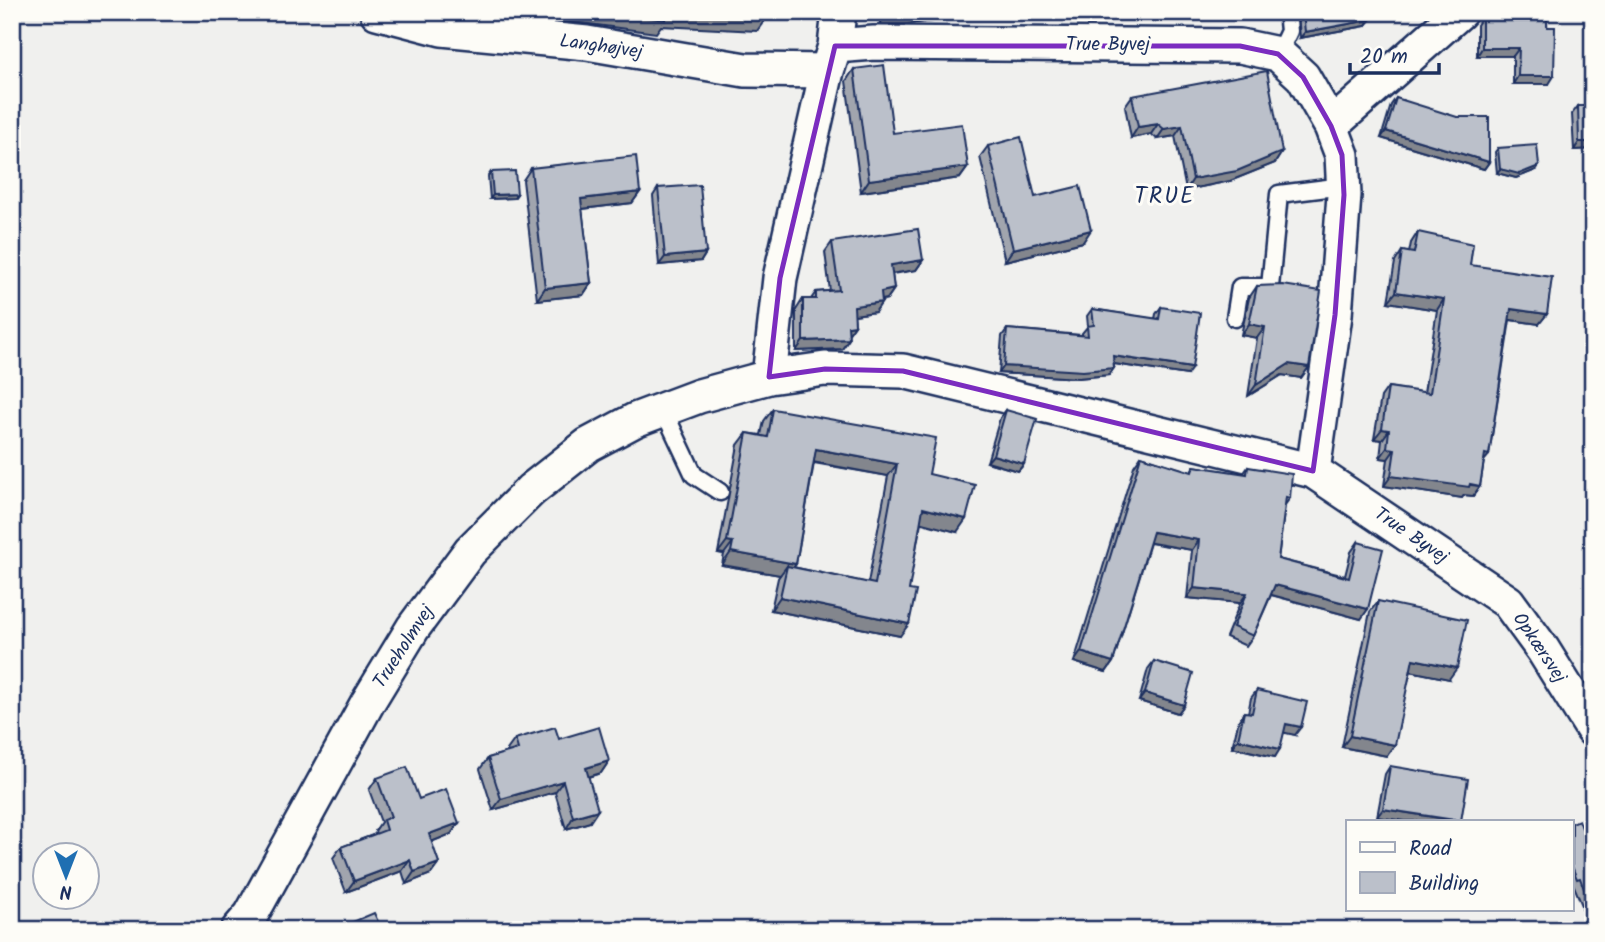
<svg xmlns="http://www.w3.org/2000/svg" width="1605" height="942" font-family="Kalam,sans-serif">
  <rect width="100%" height="100%" fill="#f0f0ee"/>
  <filter id="ink" filterUnits="userSpaceOnUse"><feTurbulence type="fractalNoise" baseFrequency=".0143" numOctaves="2"/><feDisplacementMap in="SourceGraphic" scale="14" xChannelSelector="R" yChannelSelector="G"/><feConvolveMatrix kernelMatrix="1 2 1 2 8 2 1 2 1" color-interpolation-filters="sRGB"/></filter>
  <g filter="url(#ink)">
    <g fill="none" stroke-linecap="round" stroke-linejoin="round">
      <g stroke="#1b2f5e" stroke-width="21">
        <path id="lane" d="M1278,54L1289,31L1287,12
          M1235,318L1240,287H1270L1279,194L1343,186
          M663,409L694,475L720,492"/>
      </g>
      <g stroke="#1b2f5e" stroke-width="38">
        <path id="street" d="M377,12L442,29L587,43L745,70L827,71
          M835,46L839,12
          M1331,126L1460,12
          M769,377L780,278L827,71L835,46L874,43L1240,46L1278,54L1303,77L1331,126L1342,155L1344,195L1335,315L1313,471
          M238,930L251,915L368,702L413,628L470,551L531,490L588,445L635,420L699,396L769,377L825,369L903,371L1313,471L1508,602L1543,650L1593,730"/>
      </g>
      <use href="#lane" stroke="#fdfcf7" stroke-width="16"/>
      <use href="#street" stroke="#fdfcf7" stroke-width="33"/>
    </g>
    <path fill="#a1a5ae" stroke="#1b2f5e" stroke-width="2" fill-rule="evenodd" d="M879,12H1014L907,24H880Z
      M1298,12H1368L1370,20L1365,26L1300,38Z
      M1482,17H1547L1549,84H1513V56H1477V25Z
      M854,69L893,133L968,167L960,178L861,192L846,81Z
      M1132,96L1282,152L1275,163L1230,181L1186,190L1175,136L1157,139L1151,134L1131,138L1125,106Z
      M1396,98L1489,162L1484,169L1381,138L1391,105Z
      M1578,106L1593,149L1574,150L1572,114Z
      M988,146L1035,197L1083,242L1005,261L980,157Z
      M1498,148L1536,170L1516,178L1497,173L1495,152Z
      M531,168L640,192L632,203L582,209L591,283L583,295L537,300L523,180Z
      M491,172L517,194L514,198L490,199L488,176Z
      M658,188L706,253L701,261L659,265L653,196Z
      M1418,232L1547,314L1539,324L1510,320L1489,455L1484,461L1480,486L1473,496L1464,495L1462,498L1384,486L1388,459L1380,458L1382,440L1374,439L1381,397L1388,387L1424,393L1437,310L1388,302L1395,262L1402,251L1409,253L1411,243Z
      M832,242L923,260L916,270L892,274L894,289L887,299L882,300V302L875,312L854,315L855,325L848,334L849,339L842,349L796,351V310L803,299H811L816,292L830,291L825,252Z
      M1257,286L1309,367L1301,378L1282,375L1248,396L1257,338L1241,335L1249,298Z
      M1161,307L1187,375L1114,364V368L1109,375L1078,378L999,373L1002,336L1007,329L1082,335V333L1088,326L1087,316L1092,309L1155,319L1156,314Z
      M773,409L929,474L957,532L921,522L900,636L771,610L778,578L780,575L722,565L724,554L718,553L738,445L747,433L761,435L764,421ZM814,463L888,476L868,583L793,567L796,564Z
      M1006,410L1024,464L1018,471L987,462L1000,418Z
      M1141,456L1190,472L1194,466L1243,474L1248,467L1290,498L1285,505L1278,559L1345,576L1351,552L1358,542L1361,619L1271,595L1253,636L1246,646L1226,637L1240,603L1187,598L1192,550L1150,543L1113,662L1106,672L1074,662L1134,466Z
      M1378,601L1449,679L1411,671L1387,756L1342,747L1370,612Z
      M1154,661L1184,705L1178,713L1139,701L1148,669Z
      M1257,690L1295,735L1284,732L1275,757L1232,747L1239,720L1244,712L1248,713L1251,698Z
      M515,739H559L609,761L601,773L588,777L590,822L566,829L555,792L493,810L480,769L488,758L508,752L507,750Z
      M1390,766L1461,821H1405L1377,817L1385,774Z
      M377,778L419,799L459,823L451,834L431,842L439,863L431,874L406,884L402,871L346,892L333,858L341,847L376,834L375,831L381,822L369,790Z
      M1572,823L1582,828L1593,904L1583,908L1574,886L1572,887Z"/>
    <path fill="#83868d" stroke="#1b2f5e" stroke-width="2" d="M477,12H676L767,17L757,31L661,26L656,33L589,24Z
      M888,12H1014L907,24H880Z
      M1370,20L1365,26L1300,38L1305,32Z
      M1482,48H1519L1513,56H1477Z
      M1518,76H1554L1549,84H1513Z
      M1158,124L1151,134L1131,138L1138,127Z
      M1182,126L1175,136L1157,139L1164,129Z
      M1386,131L1489,162L1484,169L1381,138Z
      M1579,142H1593V149L1574,150Z
      M1282,152L1275,163L1230,181L1186,190L1193,179Z
      M1539,166L1536,170L1516,178L1497,173L1500,169Z
      M968,167L960,178L861,192L869,180Z
      M640,192L632,203L573,210L581,199Z
      M517,194L514,198L490,199L493,195Z
      M1091,230L1083,242L1005,261L1013,249Z
      M706,253L701,261L659,265L665,257Z
      M923,260L916,270L883,275L891,265Z
      M591,283L583,295L537,300L545,288Z
      M894,289L887,299L873,302L881,292Z
      M1396,292L1444,299L1437,310L1388,302Z
      M882,302L875,312L847,316L854,306Z
      M1511,309L1547,314L1539,324L1504,319Z
      M1249,324L1265,327L1257,338L1241,335Z
      M855,325L848,335V326Z
      M849,339L842,349L796,351L803,341Z
      M1113,356L1192,368L1187,375L1108,363Z
      M1289,364L1309,367L1301,378L1282,375L1248,396L1256,385Z
      M1004,366L1114,368L1109,375L1078,378L999,373Z
      M1382,429L1389,430L1382,440L1374,439Z
      M1387,448L1395,449L1388,459L1380,458Z
      M816,449L897,464L888,476L807,461Z
      M993,455L1024,464L1018,471L987,462Z
      M1391,476L1480,486L1473,496L1464,495L1462,498L1384,486Z
      M923,508L966,519L957,532L914,521Z
      M1153,532L1199,540L1192,550L1146,542Z
      M727,541L733,542L724,554L718,553Z
      M731,552L796,564L787,576V566L780,575L722,565Z
      M1275,585L1368,609L1361,619L1268,594Z
      M1194,588L1247,593L1240,603L1187,598Z
      M780,597L909,624L900,636L771,610Z
      M1081,652L1113,662L1106,672L1074,662Z
      M1413,659L1457,668L1449,679L1405,670Z
      M1145,693L1184,705L1178,713L1139,701Z
      M1286,724L1301,727L1295,735L1281,732Z
      M1350,736L1395,745L1387,756L1342,747Z
      M1238,739L1280,749L1275,757L1232,747Z
      M609,761L601,773L578,780L586,768Z
      M563,781L555,792L493,810L501,799Z
      M1383,809L1457,821H1405L1377,817Z
      M598,810L590,822L566,829L573,817Z
      M459,823L451,834L421,846L429,834Z
      M410,860L402,871L346,892L354,881Z
      M439,863L431,874L406,884L414,872Z
      M1593,898V904L1583,908L1588,900Z"/>
    <path fill="#bbc0ca" stroke="#1b2f5e" stroke-width="2" d="M613,12H666L665,20Z
      M676,12H767V17Z
      M1303,12H1368L1370,20L1305,32Z
      M1482,17H1547V27H1555L1554,76H1518L1519,48H1482Z
      M884,65L893,133L962,124L968,167L869,180L854,69Z
      M1267,71L1282,152L1237,171L1193,179L1182,126L1164,129L1158,124L1138,127L1132,96Z
      M1396,98L1457,117H1489V162L1386,131Z
      M1578,106H1593V142H1579Z
      M1021,137L1035,197L1080,186L1091,230L1013,249L988,146Z
      M1537,145L1539,166L1519,174L1500,169L1498,148Z
      M636,156L640,192L581,199L591,283L545,288L531,168Z
      M515,171L517,194L493,195L491,172Z
      M700,185L706,253L665,257L658,188Z
      M918,229L923,260L891,265L894,289L881,292L882,302L854,306L855,325L848,326L849,339L803,341V299H816V292L839,290L832,242Z
      M1418,232L1473,244L1470,265L1552,277L1547,314L1511,309L1489,455L1485,454L1480,486L1470,484L1469,487L1391,476L1395,449L1387,448L1389,430L1382,429L1388,387L1430,393L1444,299L1396,292L1402,251L1414,253Z
      M1283,285L1321,291L1309,367L1289,364L1256,385L1265,327L1249,324L1257,286Z
      M1161,307L1200,313L1192,368L1113,356L1114,368L1083,371L1004,366L1007,329L1088,336L1087,326L1094,325L1092,309L1159,319Z
      M773,409L936,438L929,474L975,485L966,519L923,508L909,590L916,591L909,624L780,597L787,566L875,584L897,464L816,449L796,564L731,552L733,542L727,541L747,433L768,437Z
      M1006,410L1037,419L1024,464L993,455Z
      M1141,456L1192,472L1194,466L1247,474L1248,467L1292,474L1290,498L1286,497L1278,559L1349,578L1358,542L1383,549L1368,609L1275,585L1253,636L1233,627L1247,593L1194,588L1199,540L1153,532L1113,662L1081,652Z
      M1378,601L1467,620L1457,668L1413,659L1395,745L1350,736Z
      M1154,661L1193,673L1184,705L1145,693Z
      M1257,690L1307,702L1301,727L1286,724L1280,749L1238,739L1244,712L1252,713Z
      M555,727L559,739L599,727L609,761L586,768L598,810L573,817L563,781L501,799L488,758L518,749L515,739Z
      M1390,766L1468,779L1461,821L1383,809Z
      M407,767L419,799L446,789L459,823L429,834L439,863L414,872L410,860L354,881L341,847L386,830L383,820L391,817L377,778Z
      M1579,820L1582,828L1593,824V898L1588,900L1580,878L1577,879L1572,866V823Z
      M374,913L382,930H334Z"/>
  </g>
  <path fill="none" stroke="#7b2cbf" stroke-width="5" stroke-linejoin="round" d="M835,46H1240L1278,54L1303,77L1331,126L1342,155L1344,195L1335,315L1313,471L903,371L825,369L769,377L780,278Z"/>
  <g text-anchor="middle" dominant-baseline="central" stroke-width="6" stroke-linejoin="round" paint-order="stroke">
    <g font-size="19" fill="#1b2f5e" stroke="#fdfcf7">
      <text x="1108" y="45">True Byvej</text>
      <text transform="translate(601 47) rotate(8)">Langhøjvej</text>
      <text transform="translate(1411 536) rotate(34)">True Byvej</text>
      <text transform="translate(404 647) rotate(-57)">Trueholmvej</text>
      <text transform="translate(1539 648) rotate(56)">Opkærsvej</text>
    </g>
    <g font-size="23" letter-spacing="2" fill="#1b2f5e" stroke="#fdfcf7">
      <text x="1165" y="197">TRUE</text>
    </g>
  </g>
  <rect width="1605" height="942" fill="none" stroke="#fdfcf7" stroke-width="42"/>
  <rect x="21" y="21" width="1563" height="900" fill="none" stroke="#1b2f5e" stroke-width="2.5" filter="url(#ink)"/>
  <rect x="1346" y="820" width="228" height="91" fill="#fdfcf7" stroke="#a3aaba" stroke-width="2"/>
  <rect x="1360" y="842" width="35" height="10" fill="#fdfcf7" stroke="#a3aaba" stroke-width="2"/>
  <text x="1409" y="855" font-size="21" fill="#1b2f5e">Road</text>
  <rect x="1360" y="872" width="35" height="21" fill="#bbc0ca" stroke="#a3aaba" stroke-width="2"/>
  <text x="1409" y="890" font-size="21" fill="#1b2f5e">Building</text>
  <g transform="translate(66 876) rotate(180)"><circle r="33" fill="#fdfcf7" stroke="#a3aaba" stroke-width="2"/>
  <path d="M0-5L12 26L0 18L-12 26Z" fill="#1f6fb2"/>
  <text y="-10" font-size="19" font-weight="bold" text-anchor="middle" fill="#1b2f5e">N</text>
  </g>
  <path d="M1350 63v10h89v-10" fill="none" stroke="#1b2f5e" stroke-width="3.5"/>
  <text x="1360" y="63" font-size="21" fill="#1b2f5e" stroke="#fdfcf7" stroke-width="5" paint-order="stroke">20 m</text>
</svg>
